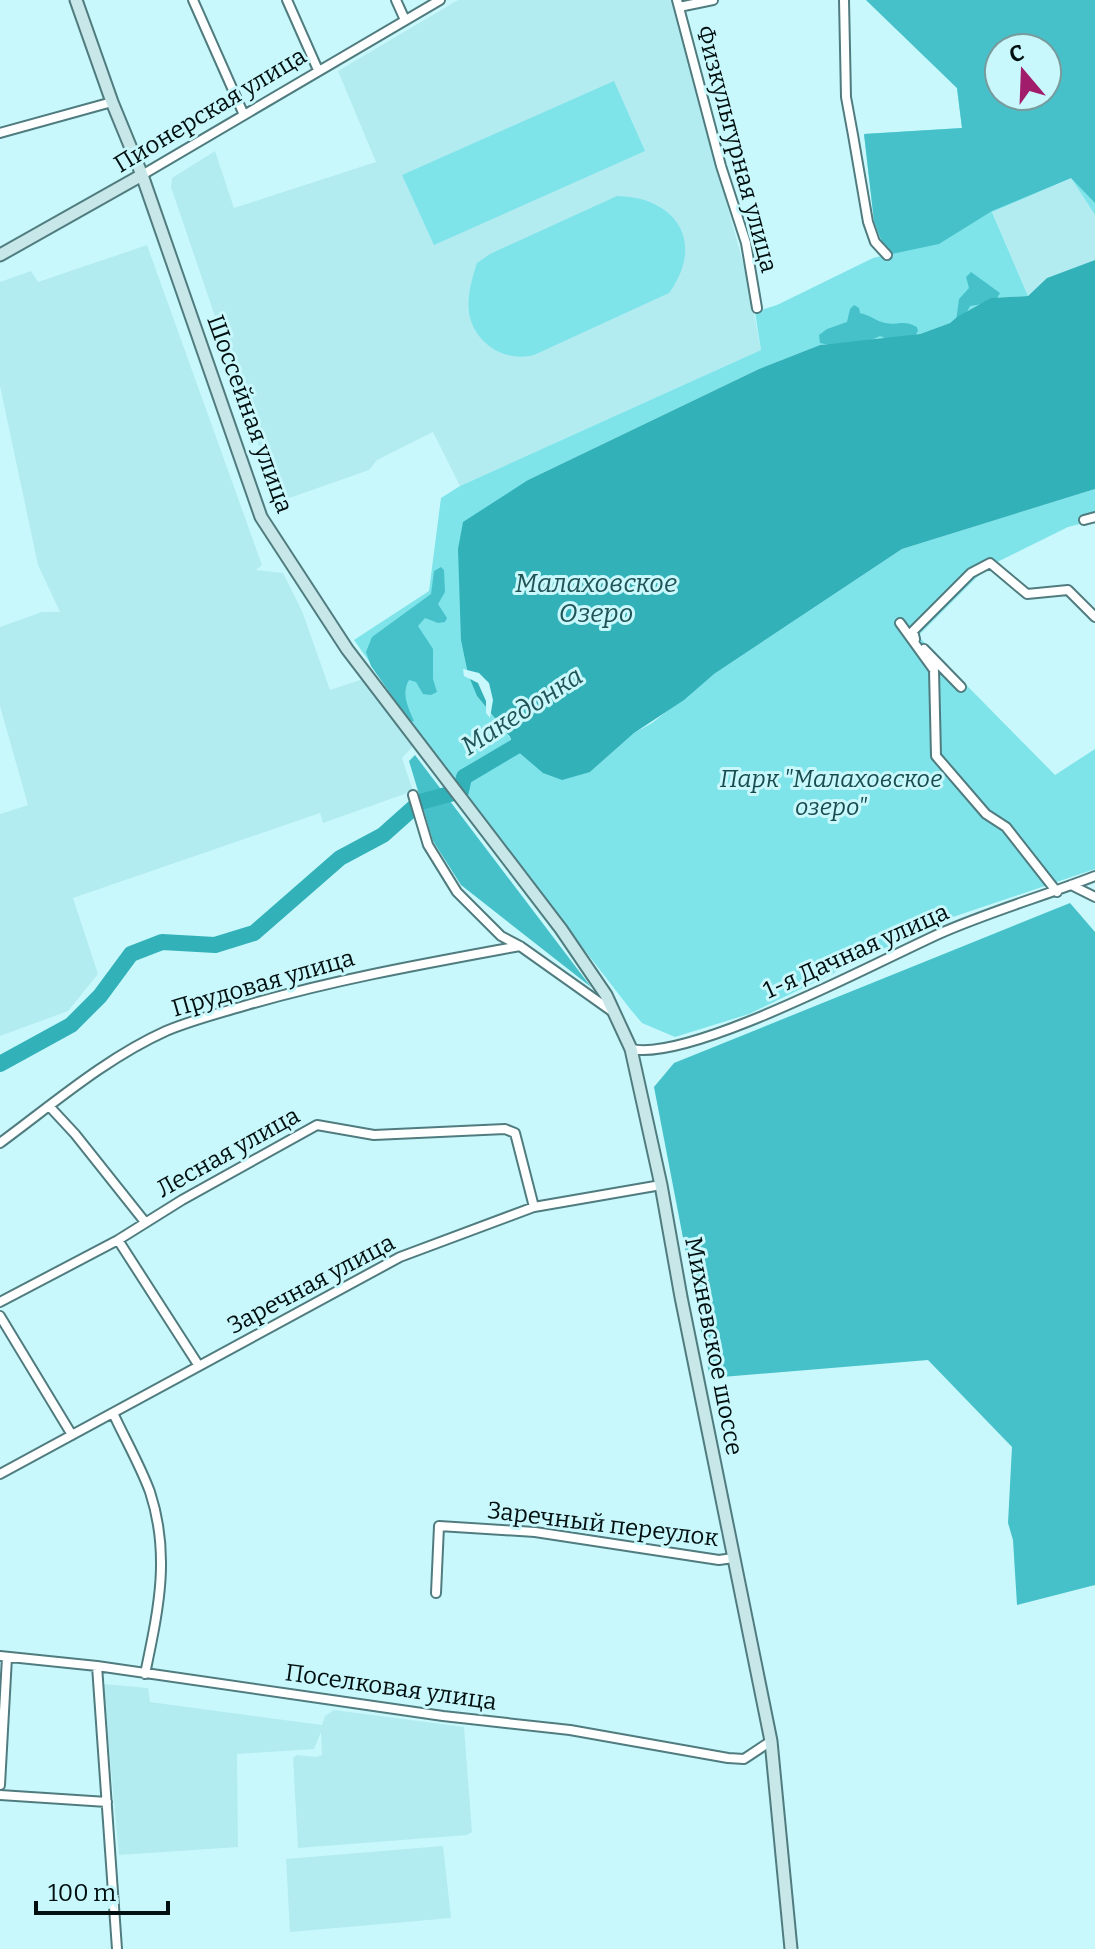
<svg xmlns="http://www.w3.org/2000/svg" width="1095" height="1949" font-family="Bitter,serif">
  <rect width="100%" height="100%" fill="#c8f8fb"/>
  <path fill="#b3ecf0" d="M458,0H671L748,281L761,350L460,486L433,432L377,460L369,470L278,502L171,187L172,178L215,151L234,208L376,162L338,71Z
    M1071,178L1095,215V260L1047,278L1028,296L992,211Z
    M147,245L262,565L256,570L283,573L302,611L330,690L366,678L413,746L402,758L413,791L323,823L320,813L73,898L98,974L68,1011L0,1036V814L28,805L0,706V627L42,612H60L38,565L0,386V282L31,271L38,282Z
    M103,1684L148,1688L150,1702L322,1725L325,1716L334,1710L464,1727L472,1832L467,1835L298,1848L293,1758L297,1755L316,1757L322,1755L321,1732L314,1749L237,1754L238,1847L119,1855Z
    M443,1846L451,1918L290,1932L286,1859Z"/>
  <path fill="#7ee4ea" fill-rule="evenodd" d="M866,0H1095V215L1071,178L992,212L1028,296L991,298L957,317L950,323L920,334L820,345L759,369L528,480L524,485L477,696L510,738L515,749L590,772L634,733L652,723L714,674L902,549L1095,489V520L1068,527L987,567L918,636L1055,775L1095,749V869L941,921L749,1014L675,1037L642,1023L631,1010L461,791L354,640L429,591L441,498L460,486L761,350L755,312L777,305L873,258L886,255L874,221L864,134L962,128L957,88ZM999,48H1047V96H999Z
    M614,81L645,151L434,245L402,175Z
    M617,196C676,197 706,242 669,293L534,355C508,362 480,347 471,321C465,303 471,281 477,263L490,254Z"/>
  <path fill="#47c1c9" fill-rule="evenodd" d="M866,0H1095V203L1071,178L992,211L939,244L887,255L874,221L864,134L962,128L957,88ZM999,48H1047V96H999Z
    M971,272L1000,293L995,302L970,306L963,319L956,321L959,299L969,288L966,277Z
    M854,305L859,308L860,313C870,315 876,321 885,323C898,326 902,319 917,327L918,331L915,336L893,341L880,336L862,344C849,339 834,347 820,343L819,335L827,329L847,322L850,309Z
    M441,567L444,570L445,592L438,604L447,618L445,622L438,623L425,618L418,626L433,649V679L437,692L431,695L423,694L416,682L409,680C401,694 408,707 414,721L410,722L371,666L366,652L372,637L431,594L434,571Z
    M415,755L591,987L461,885L433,841L409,761Z
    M1070,903L1095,932V1585L1017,1605L1013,1540L1008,1523L1012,1447L928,1360L710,1378L654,1087L674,1063Z"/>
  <path fill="#32b1b9" d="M1095,260V489L902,549L714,674L684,700L634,733L590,772L562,780L543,773L515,749L510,737L477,696L468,674L461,640L458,549L463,522L528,480L759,369L820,345L920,334L950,323L957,317L991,298L1028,296L1047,278Z"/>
  <path fill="#c8f8fb" d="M463,669L479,673L489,683L493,700L490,718L486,713V701L478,683L464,676Z"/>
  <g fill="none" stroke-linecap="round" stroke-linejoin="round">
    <path stroke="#32b1b9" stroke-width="16" d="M0,1064L71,1025L100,996L131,954L162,942L215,945L254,933L340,858L383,835L420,802L461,791L464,777L530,738"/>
    <g stroke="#507c7f" stroke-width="12">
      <path id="street" d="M193,0L244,115
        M287,0L318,70
        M396,0L405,20
        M677,0L721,166L746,243L757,308
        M844,0L846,97L853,135L868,222L875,242L887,255
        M679,7L713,0
        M0,133L112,102
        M142,175L440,0
        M1084,520L1095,517
        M900,623L934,670L936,756L986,814L1006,827L1057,892
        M915,639L913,631L971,573L990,563L1027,594L1068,590L1095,617
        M924,649L961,687
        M413,795L428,845L457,892L501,936L520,946L613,1012
        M1071,885L1095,897
        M631,1049C691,1062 878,961 941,933C991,911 1044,896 1095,876
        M49,1106L75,1134L145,1222
        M0,1143C53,1104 106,1058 166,1031C192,1020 220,1013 247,1005C337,979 428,963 520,946
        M118,1240L199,1366
        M0,1302L118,1240L182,1200L317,1125L374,1135L505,1129L515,1133L534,1207
        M0,1316L72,1435
        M113,1413C125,1439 140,1465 150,1492C171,1556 158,1611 145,1674
        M0,1474L400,1257L534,1207L661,1185
        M436,1593L439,1526L535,1532L719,1560L733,1558
        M0,1656L97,1666L443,1716L570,1730L728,1758L744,1759L771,1741
        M97,1666L117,1949
        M0,1785L7,1657
        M0,1795L107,1802"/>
    </g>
    <g stroke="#507c7f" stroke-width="15">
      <path id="secondary" d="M76,0L112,102L142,175L261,517L347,649L561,929L606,995L631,1049L661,1185L681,1297L771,1741L791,1949
        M0,255L142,175"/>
    </g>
    <use href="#street" stroke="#fff" stroke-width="8"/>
    <use href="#secondary" stroke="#c7e7e8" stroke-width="11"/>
  </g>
  <g text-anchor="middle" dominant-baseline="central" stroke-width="6" stroke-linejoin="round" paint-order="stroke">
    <g font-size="24" fill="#010f10" stroke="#c8f8fb">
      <text transform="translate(210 110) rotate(-31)">Пионерская улица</text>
      <text transform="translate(737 149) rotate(75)">Физкультурная улица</text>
      <text transform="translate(250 414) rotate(70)">Шоссейная улица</text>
      <text transform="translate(856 951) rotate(-24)">1-я Дачная улица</text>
      <text transform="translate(263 983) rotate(-16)">Прудовая улица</text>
      <text transform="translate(228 1152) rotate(-29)">Лесная улица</text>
      <text transform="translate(311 1284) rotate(-28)">Заречная улица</text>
      <text transform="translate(714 1346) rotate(79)">Михневское шоссе</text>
      <text transform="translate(603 1524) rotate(7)">Заречный переулок</text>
      <text transform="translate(391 1687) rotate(8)">Поселковая улица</text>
    </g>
    <g font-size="24" font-style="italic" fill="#184d50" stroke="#c8f8fb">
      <text x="831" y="779">Парк "Малаховское<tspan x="831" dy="28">озеро"</tspan></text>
    </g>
    <g font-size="26" font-style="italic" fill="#205457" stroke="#c8f8fb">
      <text x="596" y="583">Малаховское<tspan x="596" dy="30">Озеро</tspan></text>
      <text transform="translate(522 711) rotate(-33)">Македонка</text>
    </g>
  </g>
  <g transform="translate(1023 72) rotate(341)"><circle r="38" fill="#c8f8fb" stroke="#789b9d" stroke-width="2"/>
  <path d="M0-6L14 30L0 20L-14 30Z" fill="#a11c6a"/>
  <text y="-12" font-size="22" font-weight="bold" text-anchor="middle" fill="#010f10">С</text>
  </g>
  <path d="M36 1901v12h132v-12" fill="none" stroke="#010f10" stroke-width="4"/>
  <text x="48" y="1901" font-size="24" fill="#010f10" stroke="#c8f8fb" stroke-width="6" paint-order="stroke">100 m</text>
</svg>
